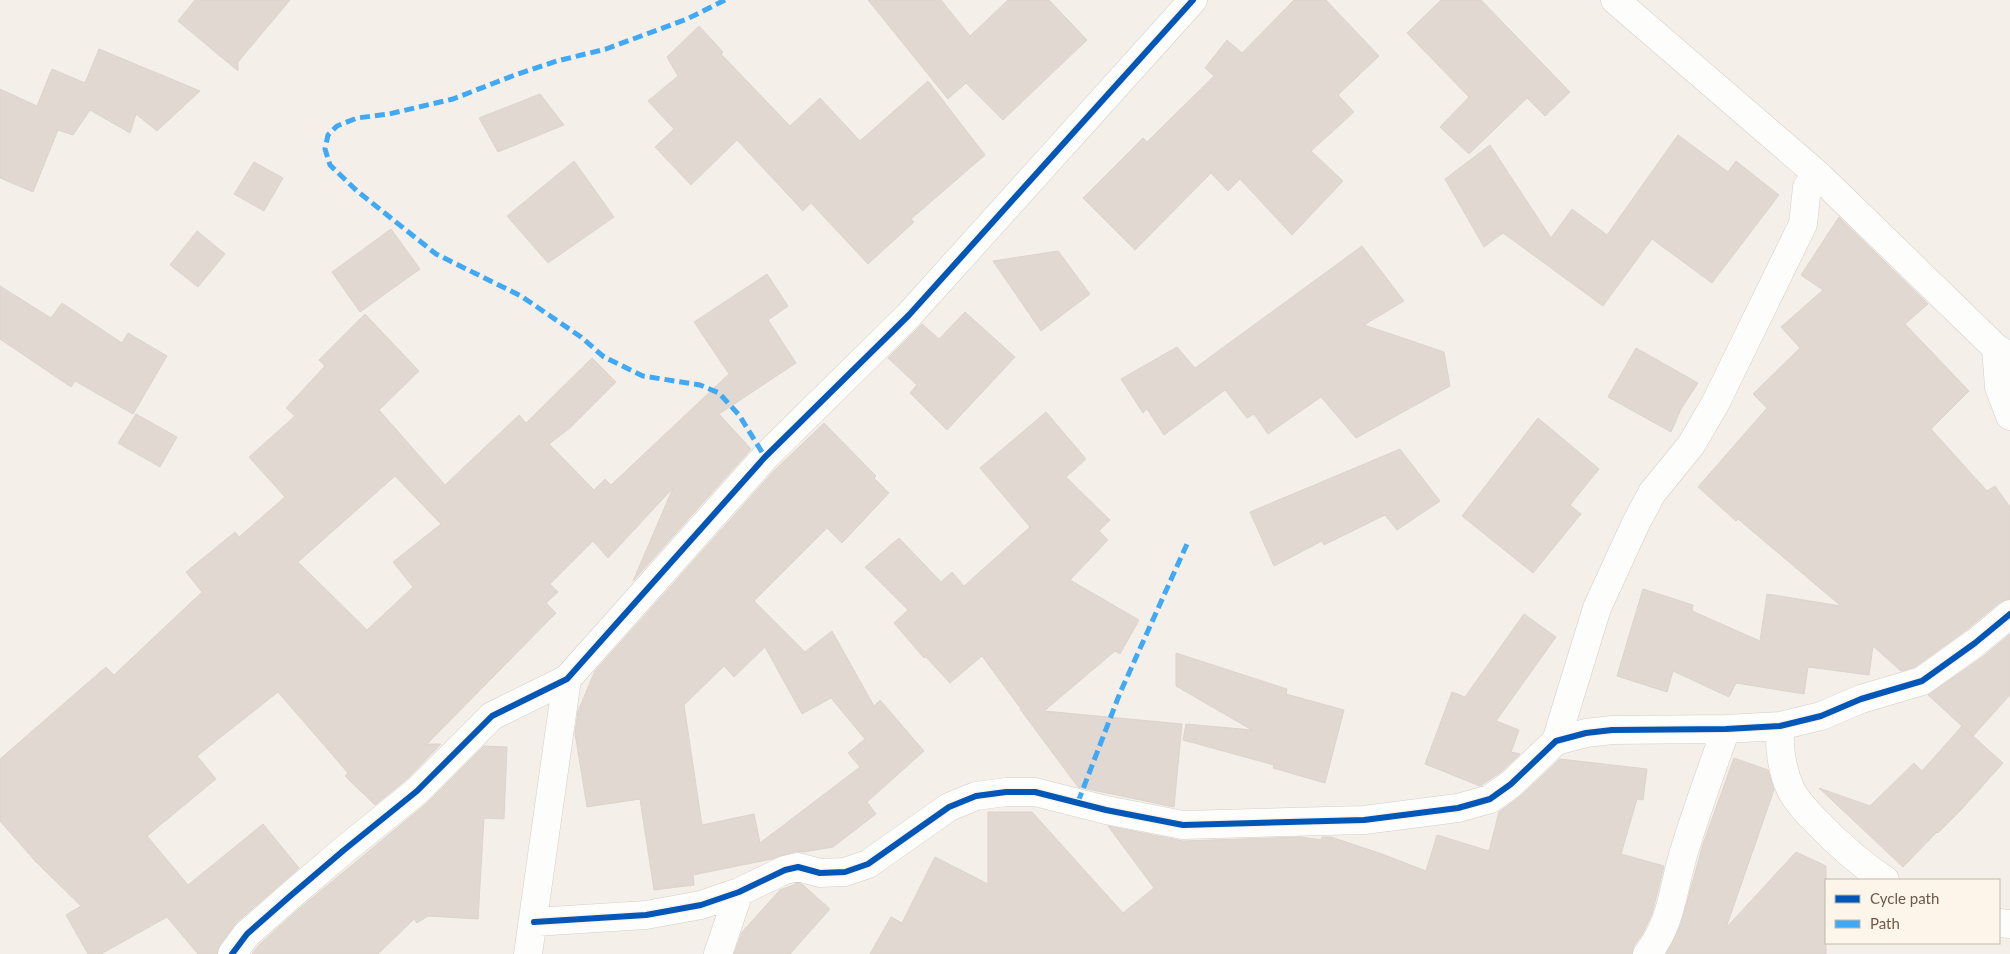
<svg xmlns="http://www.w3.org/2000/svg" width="2010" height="954" font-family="Lato,sans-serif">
  <rect width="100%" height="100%" fill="#f4f0e9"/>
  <path fill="#e0d8d1" stroke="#dcd3cc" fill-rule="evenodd" d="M195,0H290L238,62V71L178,21Z
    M868,0H941L970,36L1008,0H1049L1087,40L1003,120L966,83L948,99Z
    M1294,0H1326L1379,56L1338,95L1354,112L1311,151L1343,181L1292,235L1240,179L1228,191L1211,173L1135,250L1083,198L1143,138L1147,142L1214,76L1205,68L1227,40L1242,53Z
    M1441,0H1481L1570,92L1545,116L1527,98L1469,154L1440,127L1469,97L1407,33Z
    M699,26L723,52L721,54L790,126L820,98L860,141L928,81L985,155L911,219L914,222L868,264L811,203L803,211L737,140L691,185L655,147L674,129L648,101L678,76L667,57Z
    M99,49L200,91L157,131L136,114L130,133L90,110L73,135L58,130L33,192L0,178V89L37,106L52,69L85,83Z
    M540,94L564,125L498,152L479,118Z
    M1678,135L1728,172L1736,161L1779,195L1712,283L1652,239L1603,306L1503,233L1484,247L1445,179L1490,145L1551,238L1572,209L1607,235Z
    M574,161L614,217L548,263L507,216Z
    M254,162L283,178L264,211L234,194Z
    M1839,217L1928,304L1905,324L1969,391L1931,429L1987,491L1995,486L2010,507V599L2000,602L1965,631L1915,667L1901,671L1873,646L1869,675L1808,667L1804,694L1736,683L1729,697L1673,671L1667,692L1617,676L1643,589L1693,605L1692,611L1760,641L1767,594L1841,606L1738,519L1736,521L1698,487L1767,408L1753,394L1800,348L1781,327L1823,290L1801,275Z
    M391,229L420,269L360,312L332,272Z
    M197,231L225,254L198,287L170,265Z
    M1362,246L1404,301L1364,325L1444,352L1450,386L1356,438L1321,397L1268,434L1254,414L1247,418L1225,390L1164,435L1147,409L1143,413L1121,379L1177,347L1195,368Z
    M1058,251L1090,294L1041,331L993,261Z
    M767,274L788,306L768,320L796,363L719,414L751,449L633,581L673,488L608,558L593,541L550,584L558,592L546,603L556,613L427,744H441L407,779L375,805L345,776L348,773L278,692L197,756L216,779L147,836L188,885L263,824L299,868L237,922L220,945L217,954H198L167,917L101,954H88L66,915L81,906L36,862L0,821V759L106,667L114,675L202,592L186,572L235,532L239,537L285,497L249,457L295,416L286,408L325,366L319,360L365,314L419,371L379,410L445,485L519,415L526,423L592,358L616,382L570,428L549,444L594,490L605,479L611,485L729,374L694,322ZM395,476L441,524L393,562L413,587L367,630L298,562Z
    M0,286L51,318L62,303L122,343L128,333L167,356L133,414L75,381L71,387L0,339Z
    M965,312L1015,357L947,430L910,393L917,385L888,358L922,324L939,339Z
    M1636,348L1698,383L1681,409L1671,432L1608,397Z
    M1046,412L1086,459L1066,477L1110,520L1099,531L1108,540L1070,580L1139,620L1120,654L1115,651L1044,711L1182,724L1174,807L1078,787L1020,709H1021L982,656L950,683L926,657L924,658L894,623L908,610L865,567L899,538L941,582L952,572L964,586L1030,527L980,468Z
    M136,414L177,437L160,467L118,443Z
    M1538,418L1599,469L1570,505L1581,514L1533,573L1462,516Z
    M824,423L876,476L874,478L889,493L842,543L827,528L754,601L805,652L832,631L874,706L880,700L924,751L867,802L876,814L833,847L804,852H794L772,859L693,875L694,885L654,890L640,799L587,807L575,733L578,711L595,671L773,472ZM765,647L802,714L831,698L865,739L848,753L860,767L760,843L754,814L702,825L684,705L724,666L734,677Z
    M1400,449L1440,501L1397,530L1385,515L1324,545L1322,541L1274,566L1250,512Z
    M1524,614L1556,637L1496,721L1519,730L1511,752L1520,754L1501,772L1480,786L1425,764L1452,692L1465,697Z
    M2010,634V695L1973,736L1928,695L1984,656Z
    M1176,653L1287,689L1286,694L1344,710L1325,783L1273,768L1274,765L1183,740L1186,724L1252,730L1176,686Z
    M1962,726L2003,763L1961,810L1938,833L1937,832L1903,867L1819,788L1870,806L1914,763L1922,771Z
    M484,746L507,747L504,819L484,818L478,919L428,916L417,923L414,919L378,954H252L259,945L299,909L427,803Z
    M1734,758L1768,770L1774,790L1726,928L1796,852L1826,866V954H1666L1681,924L1703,844Z
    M1560,759L1647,769L1643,800L1637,799L1621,854L1664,866L1652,914L1642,935L1634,945L1632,954H870L891,917L902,923L935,857L988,884V812H1032L1123,913L1154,888L1108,826L1183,841L1301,837L1321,840L1322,837H1331L1382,854L1426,871L1437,835L1489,851L1499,812L1522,795Z
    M798,883L803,885L830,909L790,954H734L742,932L780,890Z"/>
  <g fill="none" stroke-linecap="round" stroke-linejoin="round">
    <g stroke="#d3cdc7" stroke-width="29">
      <path id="minor" d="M1615,0L1817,174L1996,348L2010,357
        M1996,348L1999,387L2010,416
        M1780,726C1779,748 1781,769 1791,790C1797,802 1808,813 1818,823C1839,845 1859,863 1885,880
        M1556,741L1597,608L1636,523L1652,493L1691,445L1715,404L1803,224L1807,187L1817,174
        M534,922L646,915L701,905L739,892L785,870L798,867L820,873L845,872L868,864L949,807L976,796L1006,792H1035L1106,810L1183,825L1364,820L1458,808L1490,799L1511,784L1556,741L1586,733L1612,730L1726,729L1780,726L1821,716L1861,699L1922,681L1975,643L2010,614
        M1999,923L2010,924
        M232,954L247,934L289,897L344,850L417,791L492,716L567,679L765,457L909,315L1193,0
        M528,954L567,679
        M718,954L739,892
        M1647,954C1671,926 1673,889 1683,855C1696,812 1711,771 1726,729"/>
    </g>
    <use href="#minor" stroke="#fdfdfc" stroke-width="28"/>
    <path stroke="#3fa9f5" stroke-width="5" stroke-dasharray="10 5" stroke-linecap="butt" d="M725,0L687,19L606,49L557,61L515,75L453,99L389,114L357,118L337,126L328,135L325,149L330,165L357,191L436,254L521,296L581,337L604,357L643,376L700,385L719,393L739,415L765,457
      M1078,802L1120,693L1187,544"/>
    <g stroke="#fdf5e9" stroke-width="9">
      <path id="cycleway" d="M534,922L646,915L701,905L739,892L785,870L798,867L820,873L845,872L868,864L949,807L976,796L1006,792H1035L1106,810L1183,825L1364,820L1458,808L1490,799L1511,784L1556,741L1586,733L1612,730L1726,729L1780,726L1821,716L1861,699L1922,681L1975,643L2010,614
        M232,954L247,934L289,897L344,850L417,791L492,716L567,679L765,457L909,315L1193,0"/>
    </g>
    <use href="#cycleway" stroke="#0057b8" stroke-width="6"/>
  </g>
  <rect x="1825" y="879" width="175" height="65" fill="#fdf5e9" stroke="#c4b6aa"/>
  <rect x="1835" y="895" width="25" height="8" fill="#0057b8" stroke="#c4b6aa"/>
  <text x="1870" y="904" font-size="15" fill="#6f584c">Cycle path</text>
  <rect x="1835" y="920" width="25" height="8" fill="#3fa9f5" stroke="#c4b6aa"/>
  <text x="1870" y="929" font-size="15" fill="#6f584c">Path</text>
</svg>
